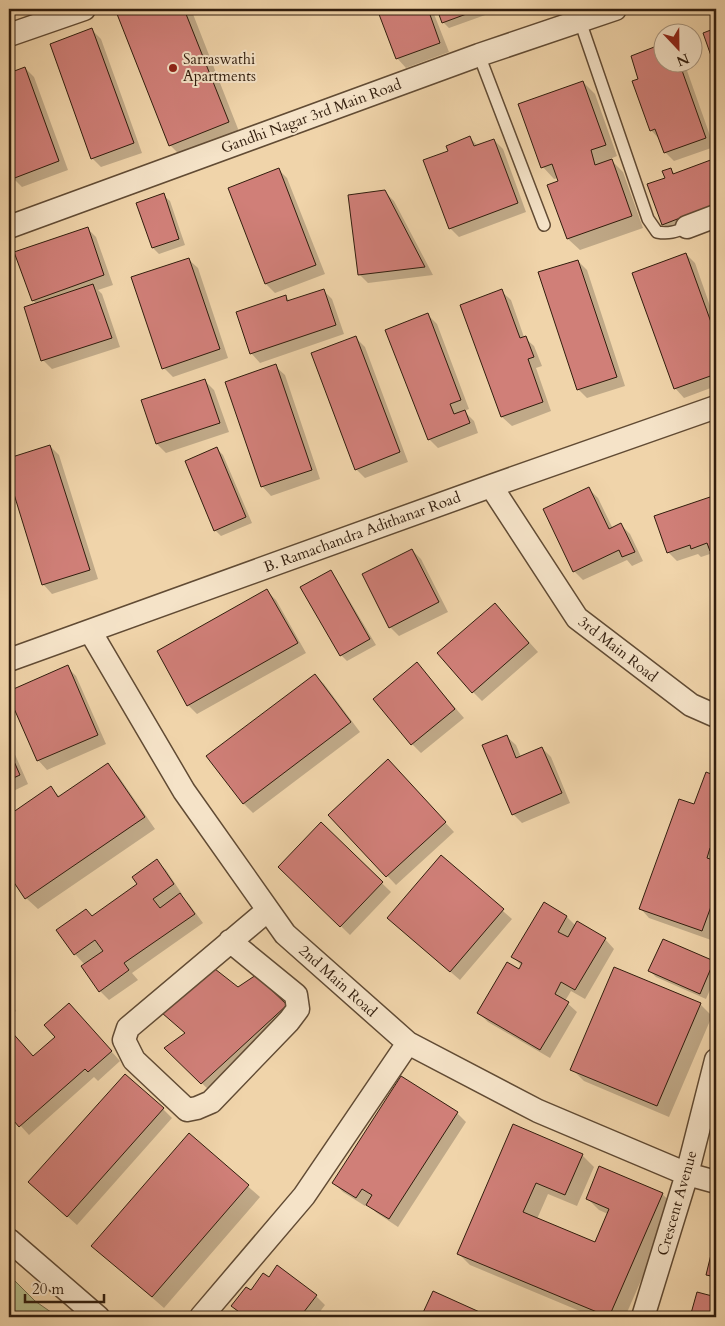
<svg xmlns="http://www.w3.org/2000/svg" width="725" height="1326" font-family="Cardo,serif">
  <rect width="100%" height="100%" fill="#f0d4aa"/>
  <filter id="stains"><feTurbulence type="fractalNoise" baseFrequency=".004" numOctaves="4"/><feColorMatrix values="0 0 0 0 .2 0 0 0 0 .09 0 0 0 0 .02 0 0 0 .5 -.17"/></filter>
  <radialGradient id="worn" r=".72"><stop offset=".6" stop-color="#630" stop-opacity="0"/><stop offset="1" stop-color="#630" stop-opacity=".3"/></radialGradient>
  <path fill="#b7bd8a" stroke="#746d4c" d="M9,1275L35,1301L58,1317H9Z"/>
  <path fill="#0003" d="M9,9H13L14,15L9,16Z
    M133,9H191L240,134L182,157L170,145L119,14Z
    M378,9H432L449,52L406,68L397,58Z
    M438,9H502L449,28L443,22Z
    M92,30L101,39L142,153L101,167L92,158Z
    M662,46V62H684L714,147L674,161L665,152L660,140L651,130L640,80L632,57Z
    M25,68L34,77L68,170L22,187L13,178L9,167V127L11,126L9,119V74Z
    M583,82L595,94L617,156L610,159L623,172L643,228L580,250L568,239L558,178L554,179L543,167Z
    M470,138L478,146L494,140L503,149L526,212L459,237L450,228V151Z
    M716,159V217L673,233L663,224L667,178L670,169L676,175Z
    M278,169L287,178L325,274L275,293L266,284L229,189Z
    M385,192L394,201L433,275L368,283L359,274Z
    M163,195L170,201L185,245L159,254L153,248Z
    M87,228L96,237L113,285L98,290L102,294L120,347L52,369L43,360L36,304L33,300Z
    M686,254L695,263L716,323V386L684,398L675,388Z
    M188,259L198,268L228,358L173,377L164,368Z
    M578,261L587,270L625,386L587,398L578,389Z
    M323,290L332,299L344,334L260,363L251,353L285,296L290,301Z
    M501,291L511,300L524,337L534,346L542,366L536,368L551,411L512,426L502,417L462,305Z
    M427,314L437,324L469,409L464,411L474,421L478,433L438,448L429,439Z
    M355,337L365,347L408,462L365,478L356,469Z
    M275,366L285,375L320,479L271,496L262,486Z
    M205,381L214,390L229,432L166,453L157,444L143,401Z
    M50,446L59,455L98,579L52,594L43,584L9,474V459Z
    M217,449L223,455L252,523L221,536L215,530Z
    M589,489L598,498L613,529L621,525L630,534L643,561L632,566L627,560L583,580L574,571Z
    M716,496V556L713,553L701,557L698,554L677,561L668,552L656,517Z
    M412,550L421,559L448,612L399,636L390,627Z
    M330,571L336,578L376,645L347,661L341,655Z
    M267,591L276,600L306,653L197,714L188,705Z
    M504,614L538,652L482,701L473,692Z
    M417,664L464,718L421,753L412,744Z
    M67,667L76,676L106,744L47,770L38,760L9,692Z
    M315,675L324,684L360,732L253,813L244,804L208,756Z
    M506,736L516,745L521,757L542,748L551,757L570,803L522,823L513,814Z
    M9,741L28,784L9,793Z
    M108,765L119,777L155,829L38,909L26,898L9,873V816L51,788L60,797Z
    M397,770L454,832L396,885L330,815Z
    M707,774L716,777V926L711,940L649,918L640,908L695,805Z
    M321,824L391,892L350,935L280,867Z
    M441,857L512,919L460,980L398,927Z
    M157,861L166,870L182,894L180,895L189,904L203,923L132,973L138,980L109,1000L100,991L85,965L75,954L93,917L139,885Z
    M544,903L567,917L576,926L577,923L605,939L614,949L585,999L571,991L565,1001L577,1012L550,1058L488,1022L479,1013L522,966L512,956Z
    M714,962L716,964V976L706,999L656,977L650,971Z
    M256,976L295,1015L211,1092L166,1049L186,1033L238,988Z
    M9,1000L16,1011L9,1016Z
    M700,1004L712,1016L669,1117L584,1081L572,1069Z
    M78,1014L120,1061L98,1081L94,1077L29,1135L9,1113V1030L34,1058L57,1037Z
    M163,1109L172,1118L77,1225L39,1191Z
    M457,1113L466,1122L398,1227L377,1213L367,1204L365,1206L343,1192L334,1183Z
    M513,1126L582,1155L594,1167L577,1206L548,1194L537,1219L595,1244L608,1214L599,1210L587,1198L662,1194L674,1205L625,1317H594L470,1265L459,1254Z
    M189,1135L260,1197L164,1308L93,1246Z
    M716,1239V1283L707,1274Z
    M251,1292L316,1296L325,1305L316,1317H244L233,1306Z
    M434,1293L483,1315L485,1317H423Z"/>
  <path fill="#d07f78" stroke="#311d0d" d="M129,9H184L229,122L169,146L117,14Z
    M377,9H428L440,43L396,59Z
    M437,9H480L442,23Z
    M92,28L134,143L91,159L50,44Z
    M716,28V70L703,33Z
    M662,44V62H679L706,138L664,153L655,129L650,131L632,81L638,79L631,56Z
    M25,67L59,161L12,179L9,170V73Z
    M583,81L606,145L591,150L595,165L612,159L632,216L567,239L547,185L558,181L552,164L541,168L518,104Z
    M470,136L474,146L494,139L518,203L449,229L423,160L448,151L446,146Z
    M716,158V204L662,225L647,184L665,178L662,171L671,168L673,174Z
    M279,168L316,265L265,284L228,188Z
    M385,190L425,267L358,275L348,195Z
    M164,193L179,239L152,248L136,203Z
    M88,227L104,275L32,301L14,252Z
    M686,253L716,336V374L674,389L632,273Z
    M189,258L220,349L162,369L131,277Z
    M578,260L617,377L577,390L538,272Z
    M93,284L112,338L41,361L24,307Z
    M324,289L336,325L250,354L236,312L286,295L287,301Z
    M502,289L520,338L526,336L534,357L528,359L543,402L501,417L460,305Z
    M428,313L461,400L450,404L454,414L465,410L470,423L428,440L385,330Z
    M356,336L400,452L355,470L311,353Z
    M276,364L312,470L261,487L225,382Z
    M205,379L220,423L156,444L141,400Z
    M50,445L90,570L42,585L9,478V458Z
    M217,447L246,517L214,531L185,461Z
    M589,487L609,529L621,523L635,552L622,557L619,550L573,572L543,509Z
    M716,495V549L710,551L707,543L691,549L690,545L667,553L654,516Z
    M412,549L439,602L389,628L362,574Z
    M331,570L370,639L340,656L300,587Z
    M267,589L298,643L187,706L157,651Z
    M495,603L529,643L472,693L437,653Z
    M417,662L455,709L411,745L373,699Z
    M68,665L98,735L37,761L9,697V691Z
    M315,674L351,722L243,804L206,756Z
    M507,735L516,758L542,747L562,793L512,815L482,745Z
    M9,750L20,775L9,780Z
    M388,759L446,822L386,877L328,815Z
    M108,763L145,817L25,899L9,875V815L51,786L58,797Z
    M706,772L716,776V851L710,848L707,858L716,861L714,875H716V893L702,931L639,909L679,799L694,804Z
    M321,822L383,882L340,927L278,867Z
    M441,855L504,909L450,972L387,918Z
    M157,859L174,884L153,899L160,908L180,893L195,914L124,963L129,970L99,992L81,966L103,951L95,940L74,955L56,930L86,909L92,916L137,884L132,877Z
    M544,902L567,916L558,932L568,937L577,921L606,938L575,990L561,982L555,994L569,1002L540,1050L477,1013L507,962L519,969L522,963L511,957Z
    M663,939L714,961L700,994L648,971Z
    M614,967L701,1003L657,1106L570,1070Z
    M215,969L238,987L256,975L287,1005L201,1084L164,1048L185,1033L162,1013Z
    M69,1003L112,1051L88,1072L85,1069L19,1127L9,1115V1029L33,1056L55,1037L44,1025Z
    M125,1074L164,1108L67,1217L28,1182Z
    M401,1076L458,1112L389,1219L366,1205L372,1195L362,1189L356,1198L332,1183Z
    M513,1124L583,1154L565,1195L536,1183L523,1212L595,1242L609,1209L586,1199L599,1166L663,1193L609,1317L457,1254Z
    M189,1133L249,1185L152,1297L91,1246Z
    M716,1234V1277L706,1275Z
    M277,1265L317,1295L300,1317H246L231,1306L246,1287L251,1290L263,1273L269,1277Z
    M433,1291L484,1314L482,1317H421Z
    M697,1292L716,1297V1317H690Z"/>
  <g fill="none" stroke-linecap="round" stroke-linejoin="round">
    <g stroke="#614b34" stroke-width="14">
      <path id="lane" d="M580,21L648,219L657,232C668,234 676,232 687,227
        M479,55L544,225"/>
    </g>
    <g stroke="#614b34" stroke-width="25">
      <path id="street" d="M9,35L84,9
        M9,227L479,55L615,9
        M687,227L716,216
        M491,486L577,618L691,705L716,716
        M90,631L184,791L285,934L408,1043L538,1111L687,1174L716,1182
        M9,660L491,486L716,407
        M230,941L296,995L298,1009L289,1021L211,1102L197,1108L187,1110L134,1060L124,1040L128,1028L268,910
        M9,1240L98,1317
        M201,1317L304,1196L408,1043
        M643,1317L687,1174L716,1060"/>
    </g>
    <use href="#lane" stroke="#f5e3c8" stroke-width="11"/>
    <use href="#street" stroke="#f5e3c8" stroke-width="22"/>
  </g>
  <circle fill="#8f2418" stroke="#f5e3c8" stroke-width="2" cx="173" cy="68" r="5"/>
  <g text-anchor="middle" dominant-baseline="central" stroke-width="4" stroke-linejoin="round" paint-order="stroke">
    <g font-size="15" fill="#311d0d" stroke="#f5e3c8" text-anchor="start">
      <text x="183" y="59">Sarraswathi<tspan x="183" dy="17">Apartments</tspan></text>
    </g>
    <g font-size="15" fill="#311d0d" stroke="#f5e3c8">
      <text transform="translate(311 116) rotate(-20)">Gandhi Nagar 3rd Main Road</text>
      <text transform="translate(362 532) rotate(-20)">B. Ramachandra Adithanar Road</text>
      <text transform="translate(618 649) rotate(38)">3rd Main Road</text>
      <text transform="translate(338 981) rotate(42)">2nd Main Road</text>
      <text transform="translate(677 1203) rotate(-74)">Crescent Avenue</text>
    </g>
  </g>
  <rect width="725" height="1326" fill="none" stroke="#f0d4aa" stroke-width="30"/>
  <rect x="10" y="10" width="705" height="1306" fill="none" stroke="#311d0d" stroke-width="2.5"/>
  <rect x="15" y="15" width="695" height="1296" fill="none" stroke="#311d0d"/>
  <g transform="translate(678 48) rotate(158)"><circle r="24" fill="#f5e3c8" stroke="#a7947d"/>
  <path d="M0-4L9 19L0 12L-9 19Z" fill="#8f2418"/>
  <text y="-8" font-size="14" font-weight="bold" text-anchor="middle" fill="#311d0d">N</text>
  </g>
  <path d="M25 1294v8h79v-8" fill="none" stroke="#311d0d" stroke-width="2.5"/>
  <text x="32" y="1294" font-size="15" fill="#311d0d" stroke="#f5e3c8" stroke-width="4" paint-order="stroke">20 m</text>
  <rect width="100%" height="100%" filter="url(#stains)"/>
  <rect width="100%" height="100%" fill="url(#worn)"/>
</svg>
